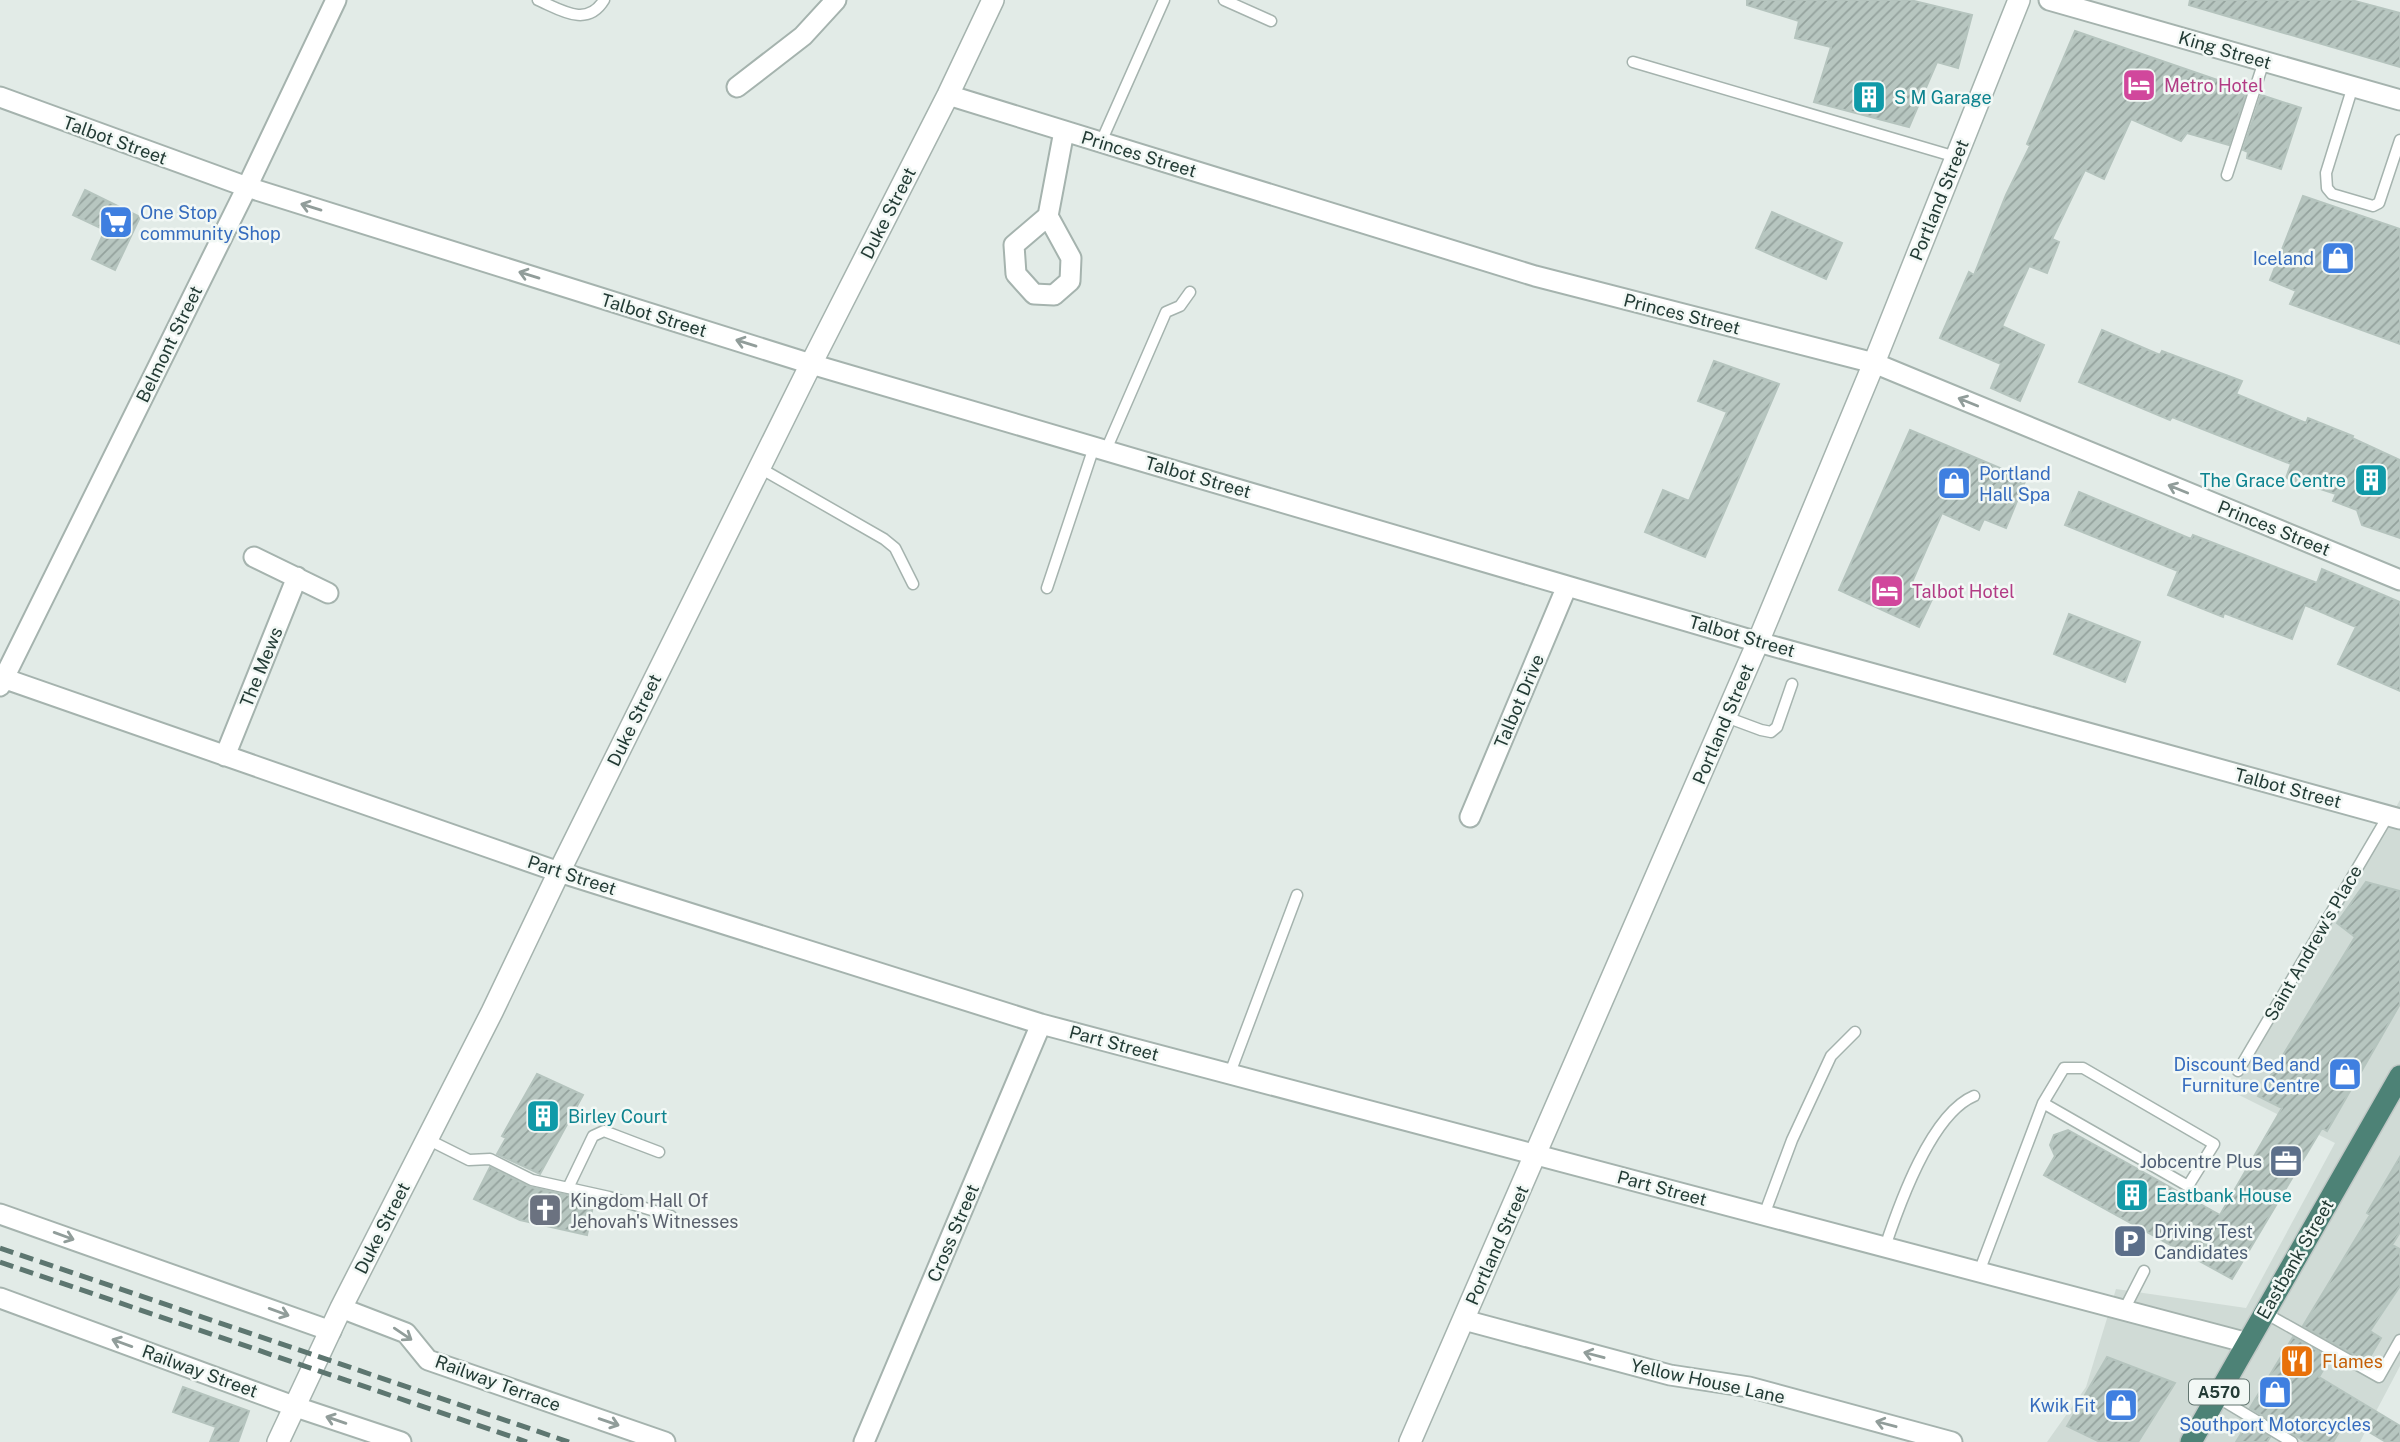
<svg xmlns="http://www.w3.org/2000/svg" width="2400" height="1442" font-family="'Public Sans',sans-serif">
  <defs>
    <pattern id="building-hatch" width="6" height="6" patternUnits="userSpaceOnUse" patternTransform="scale(1.75)"><rect width="6" height="6" fill="#b7c6c0"/><path d="M-1 1l2-2M0 6l6-6M5 7l2-2" fill="none" stroke="#94a29d"/></pattern>
  </defs>
  <rect width="100%" height="100%" fill="#e2ebe7"/>
  <path fill="#d0dbd6" d="M2400,800V1366L2363,1436L2360,1442H2047L2086,1387L2116,1289L2246,1308L2335,1143L2233,1092Z"/>
  <path fill="url(#building-hatch)" stroke="#b5c4be" stroke-width="2" d="M1747,0H1910L1972,15L1958,68L1937,62L1909,127L1814,102L1831,47L1795,38L1799,21L1747,5Z
    M2190,0H2351L2400,13V67L2189,5Z
    M2075,31L2229,84L2248,87L2229,145L2187,133L2181,141L2131,119L2104,179L2085,170L2052,239L2059,242L2047,273L2029,266L2002,326L2044,345L2020,401L1991,388L2001,364L1940,338L1969,272L1974,275L2006,195L2030,146L2027,144Z
    M2261,95L2301,108L2281,169L2247,158L2248,152L2243,150Z
    M85,190L140,217L115,270L92,259L105,230L73,215Z
    M2303,196L2400,229V344L2290,304L2296,291L2270,280Z
    M1772,212L1842,243L1826,279L1756,248Z
    M2102,330L2160,355L2162,351L2242,381L2236,394L2306,423L2308,418L2353,436L2352,438L2400,460V538L2362,525L2357,510L2333,501L2336,494L2286,478L2291,464L2172,417L2170,420L2079,382Z
    M1714,361L1779,384L1705,557L1645,532L1663,490L1689,501L1727,412L1698,401Z
    M1910,430L2026,479L2006,528L1984,519L1979,530L1942,513L1912,582L1935,593L1919,627L1839,590Z
    M2079,492L2191,539L2193,535L2317,583L2322,569L2400,602V691L2338,664L2356,627L2305,605L2292,639L2224,613L2223,617L2168,595L2178,571L2065,525Z
    M2069,614L2140,642L2125,682L2054,654Z
    M2366,882L2400,891V1004L2327,1131L2322,1128L2232,1279L2044,1175L2055,1156L2050,1145L2054,1135L2068,1130L2220,1215L2282,1108L2258,1096L2355,937L2337,923Z
    M537,1074L583,1095L540,1174L497,1154L506,1138L502,1136Z
    M2400,1157V1232L2392,1245L2400,1249V1286L2370,1331L2381,1338L2367,1362L2303,1326L2370,1215L2367,1213Z
    M490,1167L530,1187L594,1201L587,1235L520,1220L474,1199Z
    M2293,1337L2330,1358L2319,1377L2400,1426V1442H2386L2347,1419L2333,1442H2306L2250,1408Z
    M2107,1357L2175,1383L2138,1442H2100L2067,1426Z
    M183,1387L249,1411L238,1442H210L216,1427L173,1412Z
    M2247,1424L2270,1437L2267,1442H2236Z"/>
  <g fill="none" stroke-linecap="round" stroke-linejoin="round">
    <g stroke="#a5b3ae" stroke-width="13">
      <path id="service" d="M538,0C561,10 587,28 604,0
        M1224,0L1271,21
        M1633,62L1956,157
        M2353,86L2326,173L2327,188L2332,194L2373,206L2379,203L2400,140
        M1101,142L1164,0
        M2227,175L2264,61
        M1106,450L1166,312L1180,306L1190,292
        M760,468L884,539L895,548L913,584
        M1047,588L1094,447
        M1726,717L1761,730L1771,732L1777,727L1792,684
        M2238,1071L2388,816
        M1230,1073L1297,895
        M427,1139L469,1160L490,1159L532,1180L609,1197L671,1216
        M568,1188L593,1136L604,1131L659,1152
        M1764,1215L1792,1140L1831,1056L1855,1032
        M1885,1247C1899,1205 1931,1114 1974,1096
        M1979,1272L2043,1103L2064,1068H2083L2214,1144L2188,1186L2043,1103
        M2124,1310L2144,1271
        M2265,1313L2379,1377L2400,1340
        M2217,1397L2292,1442"/>
    </g>
    <g stroke="#a5b3ae" stroke-width="23">
      <path id="minor" d="M2049,0L2400,100
        M737,87L803,36L836,0
        M948,95L1535,276L1874,363L2400,580
        M0,97L247,187L811,364L1758,642L2400,819
        M1048,216L1014,245L1016,274L1034,294L1054,295L1070,281L1071,258L1048,216L1064,131
        M254,557L328,593
        M0,677L559,872L1041,1024L2248,1343
        M0,686L247,187L336,0
        M225,756L297,577
        M1470,817L1567,586
        M0,1214L331,1331
        M0,1298L296,1407L401,1442
        M341,1308L406,1333L428,1360L665,1442
        M1464,1320L1670,1375L1749,1387L1952,1442
        M864,1442L1041,1024"/>
    </g>
    <g stroke="#a5b3ae" stroke-width="24">
      <path id="tertiary" d="M278,1442L341,1308L492,1012L559,872L811,364L948,95L993,0
        M1410,1442L1758,642L1874,363L2019,0"/>
    </g>
    <g stroke="#c1c8c6" stroke-width="24">
      <path id="trunk" d="M2191,1442L2400,1076"/>
    </g>
    <use href="#service" stroke="#fff" stroke-width="10"/>
    <use href="#minor" stroke="#fff" stroke-width="19"/>
    <use href="#tertiary" stroke="#fff" stroke-width="21"/>
    <use href="#trunk" stroke="#4d8276" stroke-width="21"/>
    <path stroke="#5d7670" stroke-width="5" stroke-dasharray="14 7" stroke-linecap="butt" d="M0,1248L569,1442
      M0,1262L527,1442"/>
  </g>
  <defs><path id="oneway-shaft" d="M-6 0H5M1.5-3L5.5 0L1.5 3" fill="none" stroke-width="1.6" stroke-linecap="round" stroke-linejoin="round" transform="scale(1.75)"/></defs>
  <g stroke="#919d9a">
    <use href="#oneway-shaft" transform="translate(311 207) rotate(-163)"/>
    <use href="#oneway-shaft" transform="translate(529 275) rotate(-163)"/>
    <use href="#oneway-shaft" transform="translate(746 343) rotate(-163)"/>
    <use href="#oneway-shaft" transform="translate(1968 402) rotate(-158)"/>
    <use href="#oneway-shaft" transform="translate(2178 489) rotate(-158)"/>
    <use href="#oneway-shaft" transform="translate(64 1236) rotate(20)"/>
    <use href="#oneway-shaft" transform="translate(279 1312) rotate(20)"/>
    <use href="#oneway-shaft" transform="translate(403 1334) rotate(34)"/>
    <use href="#oneway-shaft" transform="translate(122 1343) rotate(-160)"/>
    <use href="#oneway-shaft" transform="translate(1594 1355) rotate(-165)"/>
    <use href="#oneway-shaft" transform="translate(336 1420) rotate(-161)"/>
    <use href="#oneway-shaft" transform="translate(609 1422) rotate(19)"/>
    <use href="#oneway-shaft" transform="translate(1886 1424) rotate(-165)"/>
  </g>
  <defs>
    <g id="hotel-square" transform="scale(1.75)"><rect x="-9" y="-9" width="18" height="18" rx="4" fill="#d1479c" stroke="#f2f8f5"/><path d="M-6-4.5h1.5V1H6V5H4.5V3h-9V5H-6ZM-4 0a1.8 1.8 0 1 1 3.6 0ZM.5 0V-2.5h3Q6-2.5 6 0Z" fill="#fff"/></g>
    <g id="building-square" transform="scale(1.75)"><rect x="-9" y="-9" width="18" height="18" rx="4" fill="#0f9aa8" stroke="#f2f8f5"/><path d="M-4-6H4V6H1V3H-1V6H-4ZM-2.5-4.3h1.7v1.8h-1.7ZM.8-4.3h1.7v1.8H.8ZM-2.5-1h1.7V.8h-1.7ZM.8-1h1.7V.8H.8Z" fill="#fff"/></g>
    <g id="supermarket-square" transform="scale(1.75)"><rect x="-9" y="-9" width="18" height="18" rx="4" fill="#3f7fe0" stroke="#f2f8f5"/><path d="M-6-5.5h2.5l.6 2H6L4.5 2H-2.5L-4.4-4H-6ZM-1.5 3.2a1.3 1.3 0 1 0 .1 0ZM3 3.2a1.3 1.3 0 1 0 .1 0Z" fill="#fff"/></g>
    <g id="shop-square" transform="scale(1.75)"><rect x="-9" y="-9" width="18" height="18" rx="4" fill="#3f7fe0" stroke="#f2f8f5"/><path d="M-5-2.5h2.3a2.7 3.5 0 0 1 5.4 0H5L5.5 6h-11ZM-1.5-2.5h3a1.5 2.3 0 0 0-3 0Z" fill="#fff"/></g>
    <g id="office-square" transform="scale(1.75)"><rect x="-9" y="-9" width="18" height="18" rx="4" fill="#5c6f8a" stroke="#f2f8f5"/><path d="M-6-3h4V-5.5h4V-3h4V5H-6ZM-1-4.5V-3h2v-1.5ZM-6 0V1H6V0Z" fill="#fff"/></g>
    <g id="church-square" transform="scale(1.75)"><rect x="-9" y="-9" width="18" height="18" rx="4" fill="#6b7280" stroke="#f2f8f5"/><path d="M-1.2-6h2.4v3.5h3.3v2.4h-3.3V6h-2.4V-.1h-3.3v-2.4h3.3Z" fill="#fff"/></g>
    <g id="parking-square" transform="scale(1.75)"><rect x="-9" y="-9" width="18" height="18" rx="4" fill="#5c6f8a" stroke="#f2f8f5"/><path d="M-3.5-5.5H1a3.5 3.5 0 0 1 0 7H-1V5.5H-3.5ZM-1-3.4V-.6H.8a1.4 1.4 0 0 0 0-2.8Z" fill="#fff"/></g>
    <g id="restaurant-square" transform="scale(1.75)"><rect x="-9" y="-9" width="18" height="18" rx="4" fill="#e8710a" stroke="#f2f8f5"/><path d="M-5-6h1v4h1v-4h1v4h1v-4h1v5L-1.5 .5V6h-2V.5L-5-1ZM5-6V6H3V1.5H1.5Q1.5-4 5-6Z" fill="#fff"/></g>
  </defs>
  <g fill-rule="evenodd">
    <use href="#hotel-square" x="2139" y="85"/>
    <use href="#building-square" x="1869" y="97"/>
    <use href="#supermarket-square" x="116" y="222"/>
    <use href="#shop-square" x="2338" y="258"/>
    <use href="#building-square" x="2371" y="480"/>
    <use href="#shop-square" x="1954" y="483"/>
    <use href="#hotel-square" x="1887" y="591"/>
    <use href="#shop-square" x="2345" y="1074"/>
    <use href="#building-square" x="543" y="1116"/>
    <use href="#office-square" x="2286" y="1161"/>
    <use href="#building-square" x="2132" y="1195"/>
    <use href="#church-square" x="545" y="1210"/>
    <use href="#parking-square" x="2130" y="1241"/>
    <use href="#restaurant-square" x="2297" y="1361"/>
    <use href="#shop-square" x="2275" y="1392"/>
    <use href="#shop-square" x="2121" y="1405"/>
  </g>
  <g text-anchor="middle" dominant-baseline="central" stroke-width="5" stroke-linejoin="round" paint-order="stroke">
    <rect fill="#f2f8f5" stroke="#61746f" stroke-width="2" x="2189" y="1379.5" width="60" height="25" rx="5"/>
    <g font-size="16" font-weight="bold" fill="#233b35">
      <text x="2219" y="1392">A570</text>
    </g>
    <g font-size="18" fill="#233b35" stroke="#f2f8f5">
      <text transform="translate(2225 50) rotate(16)">King Street</text>
      <text transform="translate(115 140) rotate(20)">Talbot Street</text>
      <text transform="translate(1139 154) rotate(17)">Princes Street</text>
      <text transform="translate(1939 200) rotate(-68)">Portland Street</text>
      <text transform="translate(888 213) rotate(-63)">Duke Street</text>
      <text transform="translate(1682 314) rotate(14)">Princes Street</text>
      <text transform="translate(654 315) rotate(17)">Talbot Street</text>
      <text transform="translate(169 344) rotate(-64)">Belmont Street</text>
      <text transform="translate(1198 477) rotate(16)">Talbot Street</text>
      <text transform="translate(2274 528) rotate(22)">Princes Street</text>
      <text transform="translate(1742 636) rotate(16)">Talbot Street</text>
      <text transform="translate(261 667) rotate(-68)">The Mews</text>
      <text transform="translate(1519 701) rotate(-67)">Talbot Drive</text>
      <text transform="translate(634 720) rotate(-64)">Duke Street</text>
      <text transform="translate(1723 724) rotate(-67)">Portland Street</text>
      <text transform="translate(2288 788) rotate(15)">Talbot Street</text>
      <text transform="translate(572 875) rotate(18)">Part Street</text>
      <text transform="translate(2313 943) rotate(-60)">Saint Andrew's Place</text>
      <text transform="translate(1114 1043) rotate(15)">Part Street</text>
      <text transform="translate(1662 1188) rotate(15)">Part Street</text>
      <text transform="translate(382 1228) rotate(-63)">Duke Street</text>
      <text transform="translate(953 1233) rotate(-67)">Cross Street</text>
      <text transform="translate(1497 1245) rotate(-66)">Portland Street</text>
      <text transform="translate(2295 1259) rotate(-60)">Eastbank Street</text>
      <text transform="translate(200 1371) rotate(20)">Railway Street</text>
      <text transform="translate(1708 1381) rotate(12)">Yellow House Lane</text>
      <text transform="translate(498 1383) rotate(20)">Railway Terrace</text>
    </g>
    <g font-size="18" fill="#b23c85" stroke="#f2f8f5" text-anchor="start">
      <text x="2164" y="85">Metro Hotel</text>
      <text x="1912" y="591">Talbot Hotel</text>
    </g>
    <g font-size="18" fill="#0d838f" stroke="#f2f8f5" text-anchor="start">
      <text x="1894" y="97">S M Garage</text>
      <text x="2346" y="480" text-anchor="end">The Grace Centre</text>
      <text x="568" y="1116">Birley Court</text>
      <text x="2156" y="1195">Eastbank House</text>
    </g>
    <g font-size="18" fill="#366cbe" stroke="#f2f8f5" text-anchor="end">
      <text x="140" y="212" text-anchor="start">One Stop<tspan x="140" dy="21">community Shop</tspan></text>
      <text x="2314" y="258">Iceland</text>
      <text x="1979" y="473" text-anchor="start">Portland<tspan x="1979" dy="21">Hall Spa</tspan></text>
      <text x="2320" y="1064">Discount Bed and<tspan x="2320" dy="21">Furniture Centre</tspan></text>
      <text x="2096" y="1405">Kwik Fit</text>
      <text x="2275" y="1424" text-anchor="middle">Southport Motorcycles</text>
    </g>
    <g font-size="18" fill="#4e5e75" stroke="#f2f8f5" text-anchor="end">
      <text x="2262" y="1161">Jobcentre Plus</text>
      <text x="2154" y="1231" text-anchor="start">Driving Test<tspan x="2154" dy="21">Candidates</tspan></text>
    </g>
    <g font-size="18" fill="#5b616d" stroke="#f2f8f5" text-anchor="start">
      <text x="570" y="1200">Kingdom Hall Of<tspan x="570" dy="21">Jehovah's Witnesses</tspan></text>
    </g>
    <g font-size="18" fill="#c56008" stroke="#f2f8f5" text-anchor="start">
      <text x="2322" y="1361">Flames</text>
    </g>
  </g>
</svg>
